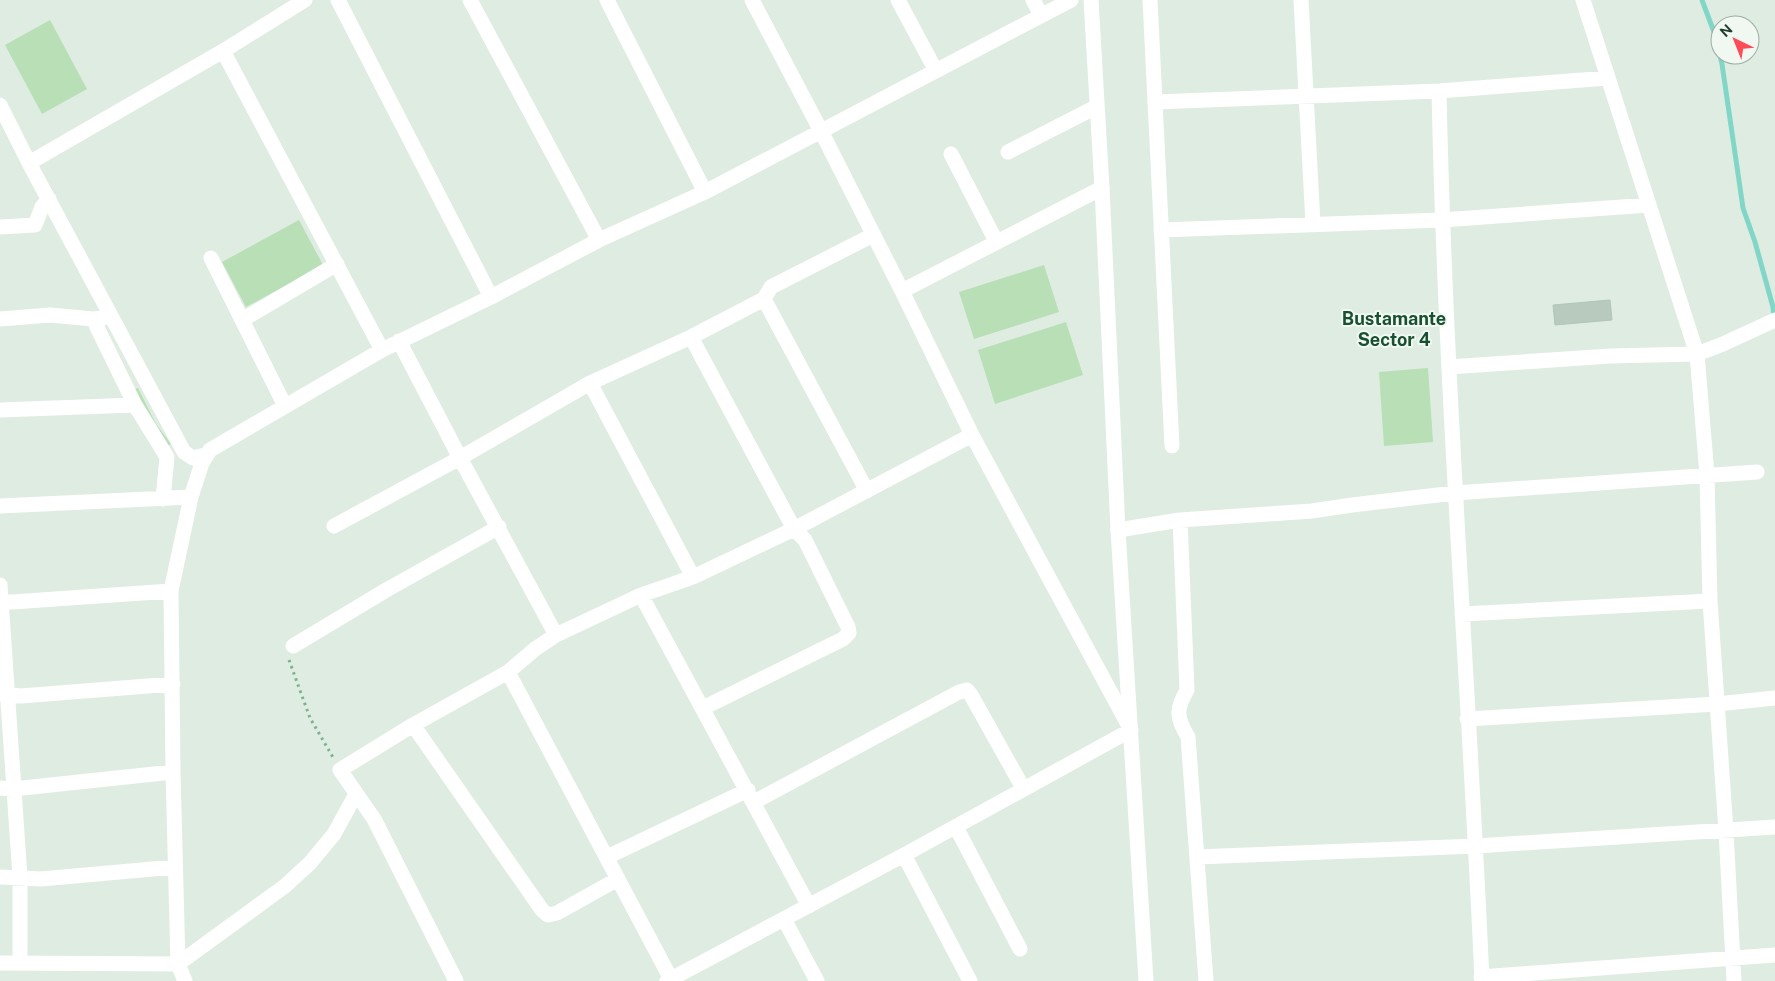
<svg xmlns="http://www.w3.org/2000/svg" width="1775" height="981" font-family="'Public Sans',sans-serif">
  <rect width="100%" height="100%" fill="#dfece2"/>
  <path fill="#b8dfb6" d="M50,20L87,89L42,114L5,45Z
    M299,220L323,265L246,307L222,262Z
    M1044,265L1059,312L974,339L959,292Z
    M1066,322L1083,375L995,404L978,350Z
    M1428,368L1433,442L1384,446L1379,372Z
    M138,388L156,424L171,444L167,446L134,389Z"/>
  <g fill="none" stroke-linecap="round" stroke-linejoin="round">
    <path stroke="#82d6c8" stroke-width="5" d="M1702,0L1714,32L1722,64L1743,208L1755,242L1773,307L1774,318"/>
  </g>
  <path fill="#b7cabd" stroke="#b1c6b7" d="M1610,300L1612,320L1555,325L1553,305Z"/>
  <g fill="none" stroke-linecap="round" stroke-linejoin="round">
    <path stroke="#7db291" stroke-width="3" stroke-dasharray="2.5 4" stroke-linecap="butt" d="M289,660L310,718L334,759"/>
    <path stroke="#fff" stroke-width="15" d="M338,0L491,297
      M470,0L599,240
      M607,0L705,192
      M898,0L936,71
      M1033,0L1041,15
      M1301,0L1313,224
      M1583,0L1697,354L1707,475L1710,601L1726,831L1734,981
      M223,51L382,350
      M1439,91C1445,388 1469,684 1482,981
      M1155,102L1439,91L1608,78
      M0,105L29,163L184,452L193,458L205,455
      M1008,152L1096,107
      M951,154L996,241
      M29,163L223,51L305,0
      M0,227L35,225L42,207L49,199
      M1161,230L1442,220L1649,205
      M211,258L285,406
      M902,291L1102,188
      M764,299L867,491
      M0,319L50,315L93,319L103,318
      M93,319L135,405L167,457L163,499
      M242,320L337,264
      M691,337L794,529L805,540L848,627L849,633L843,639L703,708
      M399,341L460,458L556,635
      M1449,367L1610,356L1697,354L1723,344L1775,320
      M590,383L693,577
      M0,410L135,405
      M0,506L191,497
      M1180,520L1187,690C1176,709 1176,717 1188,737L1206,981
      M334,526L460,458L590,383L691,337L764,299L771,287L873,235
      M1118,530L1180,520L1312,511L1352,505L1455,493L1757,472
      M0,585L20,877V962
      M641,595L809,906
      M0,601L12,602L171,591
      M1462,614L1710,601
      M293,646L388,589L499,527
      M508,672L671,979
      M0,694L21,696L173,684
      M1467,719L1717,704L1775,698
      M413,725L542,910L548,915L557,913L618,879
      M0,788L13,789L173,772
      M754,802L959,692L967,690L971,695L1023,788
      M956,827L1020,949
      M904,855L970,981
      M607,857L748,790
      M1197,857L1476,846L1775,827
      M0,877L41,879L175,867
      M784,919L817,981
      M0,963L178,964L285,886L310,863L334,834L356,794
      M1481,977L1775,955
      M185,981L178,964L173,772L171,591L191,497L202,463L210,450L382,350L491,297L599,240L705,192L1071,0
      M456,981L374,819L340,770L413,725L508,672L535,649L556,635L641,595L693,577L794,529L972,435
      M667,981L904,855L1131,730L972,435L902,291L821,131L752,0"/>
    <path stroke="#fff" stroke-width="15" d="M1091,0L1102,188L1118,530L1146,981
      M1150,0L1172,446"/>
  </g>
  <g text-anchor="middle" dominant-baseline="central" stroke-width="4" stroke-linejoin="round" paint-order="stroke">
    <g font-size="18" font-weight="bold" fill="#195032" stroke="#f0f8f1">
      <text x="1394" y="318">Bustamante<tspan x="1394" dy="21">Sector 4</tspan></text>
    </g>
  </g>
  <g transform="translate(1735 40) rotate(317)"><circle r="24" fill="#f0f8f1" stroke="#9cada2"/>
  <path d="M0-4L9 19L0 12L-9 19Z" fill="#fd4c58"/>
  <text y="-8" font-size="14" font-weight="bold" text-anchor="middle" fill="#1f3d2b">N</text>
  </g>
</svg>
